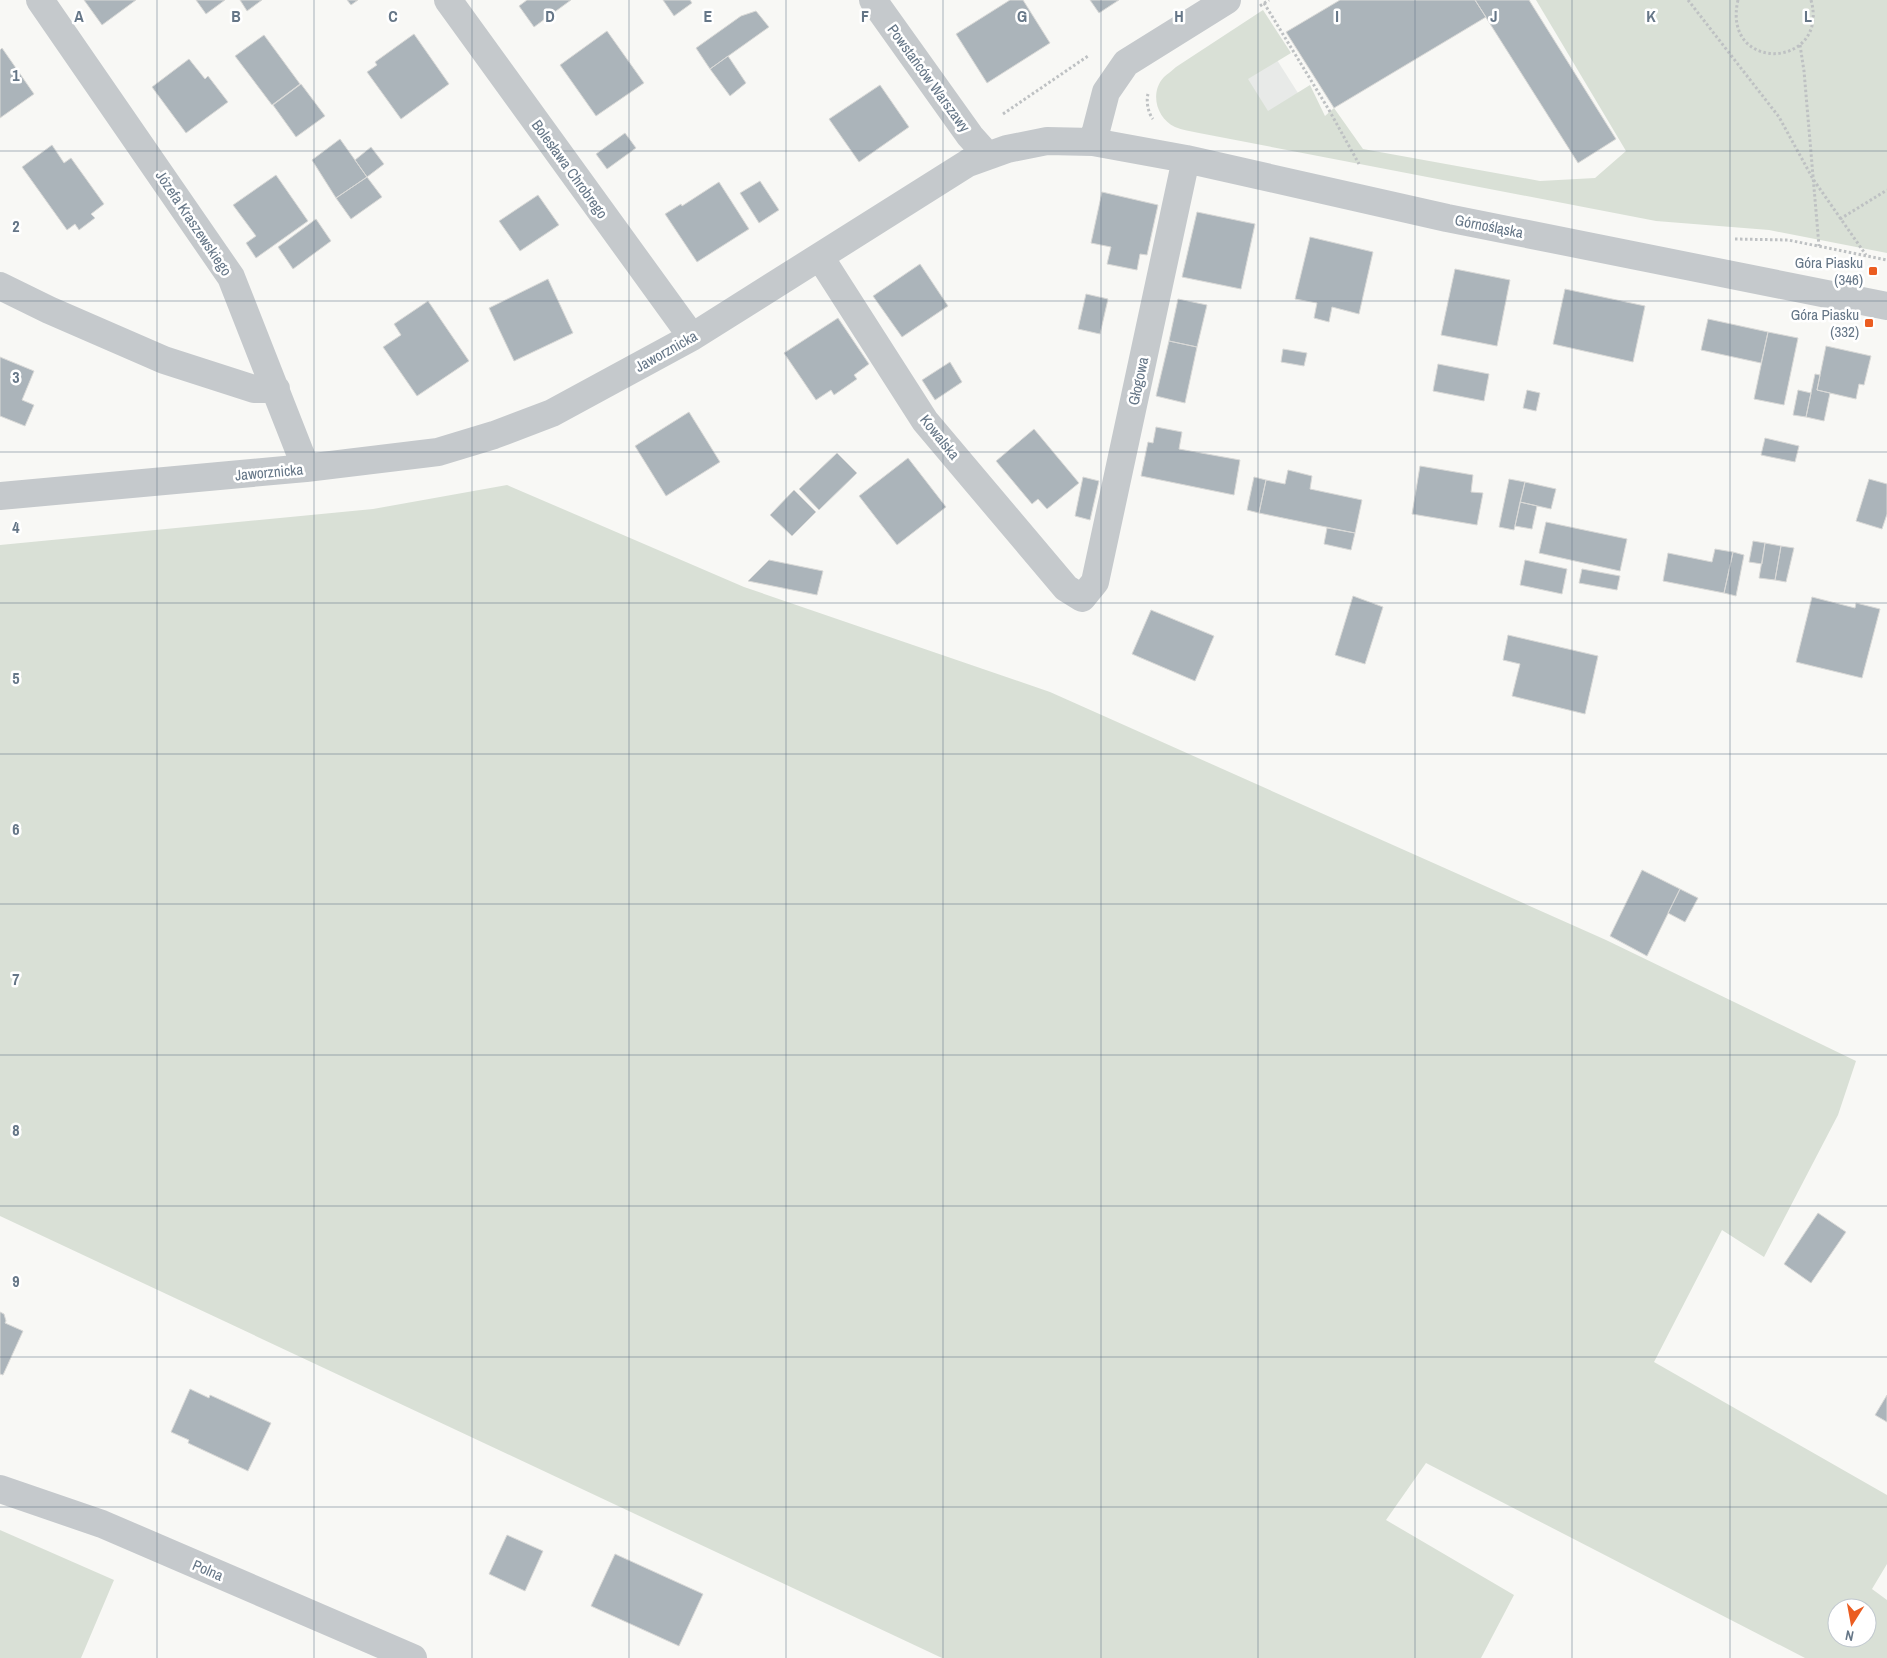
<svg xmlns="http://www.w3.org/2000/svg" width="1887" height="1658" font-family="'Archivo Narrow',sans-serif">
  <rect width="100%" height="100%" fill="#f8f8f5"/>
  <path fill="#e8eae8" d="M1277,60L1298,93L1268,112L1247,79Z"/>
  <path fill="#d9e0d6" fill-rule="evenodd" d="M1536,0H1887V253L1769,230L1656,221L1199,133C1191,131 1182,130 1175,127C1157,119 1149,93 1164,77C1167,74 1172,71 1176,67L1263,10L1291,53L1248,79L1268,111L1310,85L1325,116L1334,108L1363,149L1540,181L1595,178L1626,151Z
    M507,485L744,587L1050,692L1606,940L1856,1061L1838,1115L1764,1257L1722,1230L1654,1362L1887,1495V1564L1872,1589L1887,1600V1658H1805L1426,1463L1386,1520L1514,1595L1481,1658H942L0,1216V545L373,509ZM1837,1608H1867V1638H1837Z
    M0,1530L114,1580L81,1658H0Z"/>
  <path fill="#abb4ba" stroke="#d9d9d7" d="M84,0H136L102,25Z
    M196,0H225L206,14Z
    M240,0H262L247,11Z
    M347,0H358L351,5Z
    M527,0H571L534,27L519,6Z
    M663,0H690L692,3L674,16Z
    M1010,0H1023L1050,43L987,83L956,34Z
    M1090,0H1119L1099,13Z
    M1340,0H1475L1486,17L1334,108L1286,32Z
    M1475,0H1529L1616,139L1578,163Z
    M756,11L769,27L710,69L696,48L741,16Z
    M607,31L644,83L596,116L560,65Z
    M414,34L449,84L401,119L367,72L377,65L375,62Z
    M264,35L300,84L272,105L235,56Z
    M2,48L34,94L0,118V50Z
    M728,56L746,83L730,96L710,69Z
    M189,59L205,79L208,76L228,102L186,133L152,87Z
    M301,84L325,116L296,137L273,105Z
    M880,85L909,127L859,162L829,119Z
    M625,133L636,148L607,169L596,154Z
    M340,139L367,177L336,198L312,160Z
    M52,145L64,163L71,158L104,204L91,214L95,218L79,230L75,224L67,230L22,167Z
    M371,147L384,164L367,177L355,160Z
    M276,175L308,221L256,258L246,243L256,236L233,205Z
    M367,177L382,197L351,219L336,198Z
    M760,181L779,210L759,223L740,193Z
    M719,182L749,229L697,262L665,214L681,204L682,206Z
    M1102,192L1158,205L1147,255L1140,254L1137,270L1107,264L1111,247L1091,243Z
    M538,195L559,225L520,251L499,221Z
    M1197,212L1255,224L1241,289L1182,277Z
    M316,219L331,241L293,269L278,247Z
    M1310,237L1373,252L1359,314L1332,307L1329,322L1314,318L1317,303L1295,299Z
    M920,264L948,306L902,337L873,296Z
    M1455,269L1510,280L1497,346L1441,335Z
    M548,279L573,333L514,361L489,308Z
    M1565,289L1645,306L1633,362L1553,344Z
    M1086,294L1108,299L1100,334L1078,329Z
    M1178,299L1207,305L1197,347L1169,341Z
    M428,301L469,361L417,396L383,347L401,335L394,324Z
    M838,318L869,364L854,375L857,379L834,395L831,390L816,400L784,353Z
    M1708,319L1768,332L1761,363L1701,350Z
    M1768,332L1798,338L1784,405L1754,399Z
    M1169,341L1197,347L1185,403L1156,396Z
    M1826,346L1871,356L1864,385L1859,384L1856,399L1817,390Z
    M1283,349L1307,353L1304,366L1281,362Z
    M0,357L34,371L22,400L34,405L25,426L0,416Z
    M950,362L962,382L935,400L922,380Z
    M1438,364L1489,374L1484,401L1433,391Z
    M1815,374L1820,375L1817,390L1830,393L1824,421L1806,417Z
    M1527,390L1540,393L1536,411L1523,408Z
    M1798,390L1811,393L1806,417L1793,415Z
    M689,412L720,462L666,496L635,446Z
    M1156,427L1182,432L1179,449L1240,460L1234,495L1141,476L1148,442L1153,443Z
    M1034,429L1079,483L1047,509L1038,499L1032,504L996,461Z
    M1765,438L1799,446L1795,462L1761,455Z
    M837,453L857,473L819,510L799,489Z
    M908,458L946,507L897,545L859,496Z
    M1420,466L1473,475L1471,492L1483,493L1477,525L1412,514Z
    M1288,470L1312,476L1310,489L1362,500L1355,533L1259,513L1266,480L1285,484Z
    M1083,477L1099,481L1090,520L1075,516Z
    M1254,477L1266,480L1259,513L1247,510Z
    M1509,479L1525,482L1514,530L1499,527Z
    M1869,479L1887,484V514L1882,529L1856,521Z
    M1525,482L1556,489L1551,509L1520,502Z
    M794,490L816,512L792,536L770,515Z
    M1520,502L1537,506L1532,529L1515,526Z
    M1546,522L1627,539L1620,571L1539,553Z
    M1327,528L1355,533L1351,550L1324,544Z
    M1753,541L1765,543L1762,564L1749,562Z
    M1765,543L1781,546L1775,580L1759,578Z
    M1781,546L1794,548L1786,582L1775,580Z
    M1715,549L1733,552L1724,593L1663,581L1668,553L1712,562Z
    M1733,552L1744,555L1736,596L1724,593Z
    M769,560L823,571L817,595L748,581Z
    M1525,560L1567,569L1562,594L1520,585Z
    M1582,569L1620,576L1617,590L1579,583Z
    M1353,596L1383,607L1365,664L1335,655Z
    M1812,597L1855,608L1856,603L1880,609L1862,678L1796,662Z
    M1151,610L1214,636L1195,681L1132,654Z
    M1508,635L1598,656L1585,714L1512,696L1520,664L1503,660Z
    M1642,870L1680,889L1647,956L1610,936Z
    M1680,889L1698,898L1685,922L1668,913Z
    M1818,1213L1846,1232L1811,1283L1784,1264Z
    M0,1312L4,1314L6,1321L5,1323L23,1331L3,1375L0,1374Z
    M190,1389L209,1398L210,1395L271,1423L248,1471L188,1443L189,1440L171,1432Z
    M1887,1395V1422L1875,1415Z
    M507,1535L543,1551L525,1591L489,1574Z
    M615,1554L703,1594L679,1646L591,1606Z"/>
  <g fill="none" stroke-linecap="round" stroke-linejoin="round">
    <path stroke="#bec1c3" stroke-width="3" stroke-dasharray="2.5 2.5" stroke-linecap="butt" d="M1688,0L1779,117L1813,179L1866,255
      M1738,0C1721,74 1830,69 1811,0
      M1264,3L1329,110L1359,164
      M1260,6L1269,0
      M1800,45L1804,71L1819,246
      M1148,94C1146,101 1148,113 1153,119
      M1003,114L1088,56
      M1840,219L1887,190
      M1735,239L1788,240L1887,260"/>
    <path stroke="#c5c9cc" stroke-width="28" d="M40,0L231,277L306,468
      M448,0L692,337
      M873,0L970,136L987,155
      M1093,142L1106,92L1126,63L1227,0
      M820,257L925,421L1066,588L1082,598L1095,582L1186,159
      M0,286L49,310L164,360L254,389H276
      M0,496L306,468L438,452L494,435L552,413L692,337L968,163L1007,149L1047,141L1093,142L1186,159L1447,218L1887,306
      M0,1489L102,1524L413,1658"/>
  </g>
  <path fill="none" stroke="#657687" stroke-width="1" stroke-opacity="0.55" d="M157,0V1658M314,0V1658M472,0V1658M629,0V1658M786,0V1658M943,0V1658M1101,0V1658M1258,0V1658M1415,0V1658M1572,0V1658M1730,0V1658M0,151H1887M0,301H1887M0,452H1887M0,603H1887M0,754H1887M0,904H1887M0,1055H1887M0,1206H1887M0,1357H1887M0,1507H1887"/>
  <g fill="#eb5d21" stroke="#fff" stroke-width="2">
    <rect x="1868" y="266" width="10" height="10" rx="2.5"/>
    <rect x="1864" y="318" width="10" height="10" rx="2.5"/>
  </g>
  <g text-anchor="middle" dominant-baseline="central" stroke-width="5" stroke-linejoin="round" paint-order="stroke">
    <g font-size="15" fill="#657687" stroke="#fff">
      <text transform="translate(929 78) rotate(54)">Powstańców Warszawy</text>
      <text transform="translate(570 169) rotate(54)">Bolesława Chrobrego</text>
      <text transform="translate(194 223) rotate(56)">Józefa Kraszewskiego</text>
      <text transform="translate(1489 226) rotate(11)">Górnośląska</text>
      <text transform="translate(666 351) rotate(-29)">Jaworznicka</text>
      <text transform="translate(1138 381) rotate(-78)">Głogowa</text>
      <text transform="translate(940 437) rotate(51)">Kowalska</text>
      <text transform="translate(269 472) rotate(-5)">Jaworznicka</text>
      <text transform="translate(208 1570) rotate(23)">Polna</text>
    </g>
    <g font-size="15" fill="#657687" stroke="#fff" text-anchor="end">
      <text x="1863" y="262">Góra Piasku<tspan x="1863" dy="17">(346)</tspan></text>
      <text x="1859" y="314">Góra Piasku<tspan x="1859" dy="17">(332)</tspan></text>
    </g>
  </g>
  <g font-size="16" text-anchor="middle" font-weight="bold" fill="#657687" stroke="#fff" stroke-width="5" stroke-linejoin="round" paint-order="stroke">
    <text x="79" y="22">A</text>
    <text x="236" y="22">B</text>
    <text x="393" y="22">C</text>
    <text x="550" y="22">D</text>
    <text x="708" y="22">E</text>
    <text x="865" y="22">F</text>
    <text x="1022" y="22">G</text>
    <text x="1179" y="22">H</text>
    <text x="1337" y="22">I</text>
    <text x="1494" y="22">J</text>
    <text x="1651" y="22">K</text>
    <text x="1808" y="22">L</text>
    <text x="16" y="81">1</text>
    <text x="16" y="232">2</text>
    <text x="16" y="383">3</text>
    <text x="16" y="533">4</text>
    <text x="16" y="684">5</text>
    <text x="16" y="835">6</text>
    <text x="16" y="985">7</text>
    <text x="16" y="1136">8</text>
    <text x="16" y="1287">9</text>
  </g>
  <g transform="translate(1852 1623) rotate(191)"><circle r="24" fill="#ffffff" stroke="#c1c8cf"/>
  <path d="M0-4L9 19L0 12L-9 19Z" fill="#eb5d21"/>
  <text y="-8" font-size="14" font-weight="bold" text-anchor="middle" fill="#657687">N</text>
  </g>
</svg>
